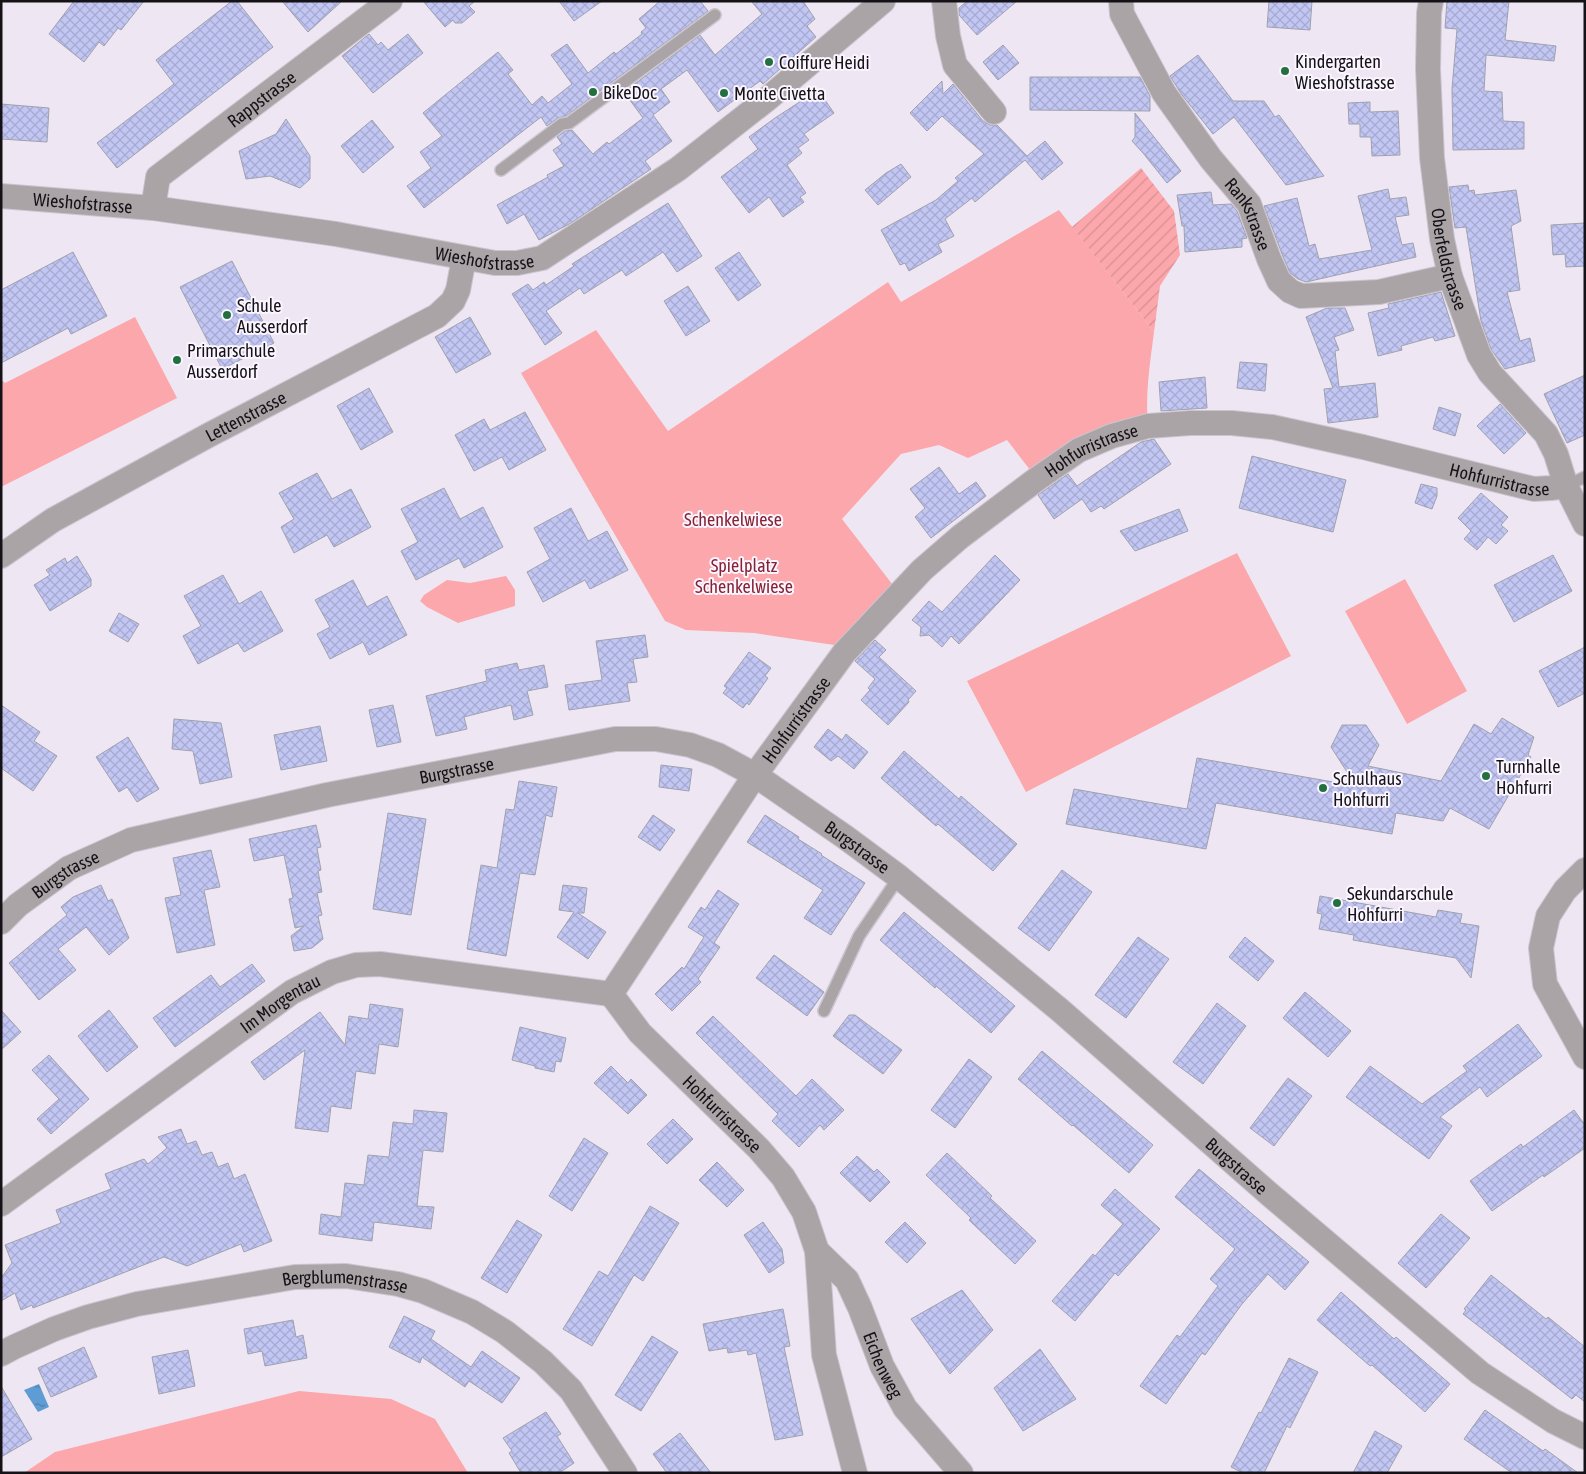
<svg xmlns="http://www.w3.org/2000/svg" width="1586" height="1474" font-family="'Asap Condensed',sans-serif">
  <defs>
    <pattern id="garden-furrows" width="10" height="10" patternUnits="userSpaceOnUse" patternTransform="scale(1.25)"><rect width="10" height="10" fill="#fca7ab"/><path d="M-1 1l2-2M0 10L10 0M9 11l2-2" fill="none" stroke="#d78f92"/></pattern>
    <pattern id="water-ripples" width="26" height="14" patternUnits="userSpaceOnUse" patternTransform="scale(1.25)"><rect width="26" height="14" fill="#609cd4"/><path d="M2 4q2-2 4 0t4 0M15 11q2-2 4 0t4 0" fill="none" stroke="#4e7eab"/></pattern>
    <pattern id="building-cross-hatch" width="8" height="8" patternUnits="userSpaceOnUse" patternTransform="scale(1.25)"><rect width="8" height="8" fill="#c2c6f3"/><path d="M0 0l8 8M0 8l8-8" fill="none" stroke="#a6a9d0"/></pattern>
  </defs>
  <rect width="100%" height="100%" fill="#eee7f3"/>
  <path fill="#fca7ab" d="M1059,210L1154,332C1150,363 1145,395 1148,426L1037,479L1007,440L968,458L939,445L901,454L842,519L899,593L844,653L834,645L754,633L686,630L665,621L521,373L596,330L668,431L888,282L901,302Z
    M135,317L177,398L1,487V381H3L5,383Z
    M1237,553L1291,656L1026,792L967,681Z
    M506,576L515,590V606L458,623L427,607L420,601L424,595L447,580L470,583Z
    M1405,579L1467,691L1407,724L1345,611Z
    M299,1391L391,1399L435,1419L468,1473H24L55,1452Z"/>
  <path fill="url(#garden-furrows)" d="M1141,168L1174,211L1180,255L1160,286L1154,332L1072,227Z"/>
  <path fill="url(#water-ripples)" d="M39,1384L49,1407L38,1412L24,1390Z"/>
  <path fill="url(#building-cross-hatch)" stroke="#a0a1ae" d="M74,1H144L121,30L118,28L104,46L99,42L84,62L49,34Z
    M232,1H237L273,47L117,168L97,143L174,84L156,60Z
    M282,1H342L308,32Z
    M423,1H475L469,6L475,12L462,23H455L453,20L445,27Z
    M559,1H602L574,21Z
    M660,1H700L708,11L566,116L558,118L547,126L541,117L424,208L407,186L431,168L420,152L442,136L423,113L498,52L513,70L508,74L532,105L542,96L548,103L572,84L551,55L567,44L588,73L614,52L616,54L642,34L641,32L646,28L639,19Z
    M751,1H803L815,19L807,26L816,37L763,84L760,81L718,112L687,70L661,89L670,102L653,115L672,141L645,161L651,169L571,223L539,240L524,214L507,224L497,205L548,177L547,175L564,166L553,150L562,144L557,137L565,131L572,130L593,154L607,142L609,144L643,118L624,92L700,35L715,55L762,14Z
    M967,1H1017L977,35L959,15V8Z
    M1269,1H1312L1310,30L1267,27Z
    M1447,1H1509L1505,40L1556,46L1554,61L1486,55L1484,91L1502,92L1503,121L1524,122V149L1453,150L1452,89L1457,29L1445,28Z
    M369,34L378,45L381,42L388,50L408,34L423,53L373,93L342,56Z
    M1003,45L1019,63L998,80L983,62Z
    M1198,55L1233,101H1264L1275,117L1279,115L1324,176L1286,185L1234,117L1213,134L1182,95L1170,76Z
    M1030,77H1140L1150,96V111L1030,110Z
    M942,81L943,94L953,84L983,121L990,125H997L1027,156L1045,141L1063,163L1042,180L1025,160L975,202L972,198L945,219L954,236L938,244L942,252L909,271L905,263L900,265L881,230L936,200L958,181L955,178L984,154L942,116L927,131L910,113Z
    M818,90L834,113L804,134L809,140L798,148L802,153L787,165L806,193L800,197L804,202L783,217L769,197L749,213L721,177L758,149L749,137L775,118Z
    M1370,102V112L1398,111L1400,155L1372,156L1371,137H1360V124H1349L1348,103Z
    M1,104L49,108L47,142L1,139Z
    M1135,113L1181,171L1167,183L1143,153L1132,141L1135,137Z
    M286,119L310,156V179L300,188L270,176L246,179L239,151L276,134Z
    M372,120L394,147L363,173L341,146Z
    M901,164L911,177L878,205L865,190L886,173Z
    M1468,185L1469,191L1474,190L1475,195L1516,190L1521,221L1511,226L1520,290L1507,292L1520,341L1530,338L1535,361L1505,369L1491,349L1481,321L1466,227L1455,228L1449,187Z
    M1388,189L1390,199L1406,197L1409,215L1395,217L1402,245L1413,243L1416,257L1306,282L1298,279L1290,273L1282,254L1264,206L1297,198L1309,246L1315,244L1319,259L1372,250L1358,196Z
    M1211,192L1213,205L1231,204L1237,211L1247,238L1242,239V247L1185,252L1184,226H1182L1177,195Z
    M668,203L702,256L677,272L663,252L626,276L622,270L584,294L580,288L546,311L562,333L545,345L512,294L528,284L533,290L544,282L546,285L574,266L572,264Z
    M1585,223V266L1566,267L1565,254L1553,255L1551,225Z
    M73,252L107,316L71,334L68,328L1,363V290Z
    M739,252L761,285L738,301L715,268Z
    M232,261L274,343L222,369L180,287Z
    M688,286L710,321L686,336L664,301Z
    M1441,292L1455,336L1435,341L1433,337L1401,346L1402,350L1378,356L1368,313L1389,308L1388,304Z
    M1327,308H1345L1354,330L1334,337L1339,350L1335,351L1339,387L1375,383L1378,417L1328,423L1324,389L1333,388L1306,317Z
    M470,317L491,354L456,373L435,337Z
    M1240,362L1267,364L1265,391L1237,388Z
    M1585,375V435L1567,443L1544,394Z
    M1205,377L1207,408L1161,411L1159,382Z
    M369,388L393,432L361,450L337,406Z
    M1500,404L1526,433L1504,454L1477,426Z
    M1439,407L1461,414L1455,436L1433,429Z
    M525,412L546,450L509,470L502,457L474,471L455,435L484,419L490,430Z
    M1154,439L1171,464L1104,509L1101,506L1091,512L1082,499L1054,519L1038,495L1068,474L1077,486L1141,442Z
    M1252,456L1346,480L1333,532L1239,508Z
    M939,467L959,494L976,482L986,496L931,538L915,517L925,508L910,489Z
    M317,473L332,499L351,489L371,527L334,547L327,535L294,553L281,527L294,519L279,493Z
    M1421,484L1437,488V496L1432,509L1415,503Z
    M444,488L460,519L483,507L503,547L464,568L459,558L416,580L401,551L418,542L401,509Z
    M1481,493L1508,517L1501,525L1508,531L1496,544L1488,537L1477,550L1464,539L1471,531L1458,518Z
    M571,508L588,541L607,531L628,570L590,589L585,580L543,602L527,572L550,559L534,528Z
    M1179,509L1188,531L1135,551L1120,531Z
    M995,555L1020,580L959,644L951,636L942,647L929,635L920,636L921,627L912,620L929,601L942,612Z
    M1553,555L1572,591L1514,622L1494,585Z
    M77,556L91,579V586L50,611L34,585L50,575L46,570L65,558L67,563Z
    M223,575L239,604L261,591L283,631L244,652L238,643L198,664L183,636L201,626L184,596Z
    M353,580L367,607L387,596L407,635L369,655L363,642L330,659L317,634L330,627L315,600Z
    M119,613L139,624L128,642L109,631Z
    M645,635L648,657L633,659L637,682L627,683L630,701L569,710L565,685L602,680L596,641Z
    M875,640L886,650L879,657L916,691L908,700L909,702L888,725L861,700L870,690L868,688L875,679L855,661Z
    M1585,647V693L1558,707L1539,671Z
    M749,652L771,668L765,676L768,678L749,705L747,703L743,708L723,693L727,688L724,686Z
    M517,663L519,670L544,665L548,687L527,691L533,715L514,720L511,705L464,717L467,729L436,736L426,696L487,681L485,670Z
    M1,705L40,732L34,741L57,756L33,791L1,768Z
    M393,705L401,742L377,747L369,710Z
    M1502,718L1534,737L1528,755L1531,757L1489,829L1450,808L1443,821L1396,813L1392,834L1216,803L1206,849L1066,824L1074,789L1187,809L1197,758L1356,786L1331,747L1342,725H1366L1379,745L1368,766L1441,781L1474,724L1491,734Z
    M174,719L221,723L232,777L200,784L193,751L172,749Z
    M320,726L327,761L281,770L274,735Z
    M828,729L842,740L846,734L868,752L854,769L838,756L831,761L814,747Z
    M128,737L159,789L137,802L127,787L119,792L96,757Z
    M904,751L959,799L961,796L1017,844L993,871L938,824L936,826L881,778Z
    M661,765L692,769L689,791L659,787Z
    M519,781L557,787L552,817L546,815L535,875L520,873L506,956L467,949L481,865L497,868L506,809L514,810Z
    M388,813L426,819L411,915L373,909Z
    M653,815L675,830L660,851L638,837Z
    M765,815L799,837L798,839L822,854L821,855L865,883L831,935L804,918L823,890L747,842Z
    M316,825L321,847L317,848L321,870L318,871L322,892L317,893L322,915L318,916L323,939L312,948L294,951L291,936L304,926L295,928L289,899L293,898L284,855L254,861L249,839Z
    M211,850L220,887L204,890L215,945L177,953L165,898L181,895L173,858Z
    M1062,870L1092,892L1049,951L1018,928Z
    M101,885L108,901L112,899L129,938L109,955L86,927L58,949L76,970L39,1000L9,963L67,915L61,907L73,897Z
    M563,885L587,888L584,913H578L606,932L588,959L557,937L574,912L559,910Z
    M718,890L739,904L714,943L720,947L698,979L701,982L672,1011L655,994L682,967L684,969L704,937L688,927L701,907L705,910Z
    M1320,896L1436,917L1438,910L1462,914L1460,923L1479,926L1471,978L1456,958L1353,940L1354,935L1319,929L1322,914L1317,913Z
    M904,912L1015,1006L991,1033L936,986L935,988L880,940Z
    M1138,937L1169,959L1126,1018L1095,995Z
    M1245,937L1274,961L1258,981L1229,957Z
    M774,955L824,992L807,1016L756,978Z
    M252,964L265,981L175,1047L153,1018L211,975L220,987Z
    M1305,992L1351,1031L1328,1057L1283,1018Z
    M1217,1003L1246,1026L1203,1084L1173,1062Z
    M370,1004L403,1009L398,1047L379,1044L375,1074L356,1071L351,1109L331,1106L328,1132L295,1128L305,1050L264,1080L251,1062L320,1012L345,1045L349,1016L368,1019Z
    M1,1010L21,1032L1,1050Z
    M109,1010L138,1047L107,1072L78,1036Z
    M849,1015H855L902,1050L883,1074L833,1036Z
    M713,1016L796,1096L812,1079L844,1110L824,1130L820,1125L799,1147L772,1121L778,1114L696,1033Z
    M1518,1024L1542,1056L1487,1097L1480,1087L1440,1117L1452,1126L1429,1159L1346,1097L1370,1066L1422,1104L1467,1071L1463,1066Z
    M520,1027L566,1038L561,1062L556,1061L554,1072L535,1068V1066L512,1060Z
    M1042,1051L1153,1145L1129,1173L1073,1125L1072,1126L1018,1079Z
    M49,1055L89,1099L51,1134L37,1119L59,1099L32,1070Z
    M969,1059L992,1077L955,1128L931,1110Z
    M611,1066L628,1083L631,1079L647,1095L628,1114L594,1083Z
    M1288,1078L1312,1096L1274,1146L1250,1128Z
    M414,1110L447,1113L443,1152L423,1150L417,1206L434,1207L431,1229L374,1222L372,1241L319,1234L321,1214L341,1217L345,1183L364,1185L368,1155L389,1157L393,1122L413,1124Z
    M1574,1110L1585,1125V1148L1544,1177L1543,1175L1492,1211L1470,1181L1521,1144L1523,1147Z
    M673,1119L693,1139L667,1164L647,1144Z
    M181,1129L187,1144L196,1141L202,1155L212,1152L218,1167L228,1163L234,1179L245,1174L272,1241L244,1252L241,1244L187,1266L164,1257L33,1308L32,1305L21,1310L15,1293L1,1301V1278L12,1263L5,1245L61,1223L56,1210L111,1189L105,1174L144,1159L148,1164L167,1148L158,1137Z
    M584,1138L608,1153L572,1211L549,1196Z
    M947,1153L992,1196L990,1198L1036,1241L1015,1264L969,1220L971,1218L926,1175Z
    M857,1156L874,1172L877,1169L890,1182L870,1202L840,1173Z
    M717,1162L744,1190L727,1207L699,1180Z
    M1199,1169L1309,1262L1285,1290L1268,1274L1242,1304L1205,1355L1202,1353L1166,1404L1140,1386L1177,1335L1180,1337L1218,1286L1210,1279L1235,1249L1175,1197Z
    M1115,1189L1160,1229L1118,1276L1115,1273L1075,1321L1052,1301L1093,1254L1095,1256L1123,1224L1101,1205Z
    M650,1206L679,1223L643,1281L634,1275L592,1346L563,1329L599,1271L608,1276Z
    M1441,1214L1470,1238L1426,1288L1398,1263Z
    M517,1220L542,1235L507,1293L481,1278Z
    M763,1222L782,1249L784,1263L769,1273L744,1235Z
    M905,1222L926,1243L907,1263L885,1242Z
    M1491,1275L1546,1319L1548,1317L1585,1347V1402L1576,1395L1572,1399L1463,1314L1466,1310L1464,1309Z
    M962,1290L993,1330L950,1374L911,1319Z
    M1341,1292L1394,1339L1396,1337L1450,1384L1425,1412L1372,1365L1370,1366L1317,1320Z
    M783,1309L790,1346L784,1347L803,1435L775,1440L756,1353L748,1355L747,1350L728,1353L727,1348L709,1351L703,1324Z
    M404,1316L435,1331L431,1339L471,1367L482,1351L520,1378L502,1403L469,1381L465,1387L422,1357L420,1363L389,1347Z
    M293,1320L296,1337L303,1335L307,1358L265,1366L262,1351L248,1354L244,1329Z
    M652,1336L678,1352L641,1411L615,1395Z
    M84,1347L97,1377L51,1397L38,1368Z
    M1040,1349L1076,1399L1023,1431L994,1388Z
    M188,1350L195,1386L159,1394L152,1357Z
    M1289,1358L1318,1372L1290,1428L1287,1426L1264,1473H1243L1231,1467L1259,1412L1261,1413Z
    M1,1386L32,1439L1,1457Z
    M1485,1410L1543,1451L1545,1449L1578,1473H1512L1464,1439Z
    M546,1412L561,1434L557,1436L574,1463L559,1473H521L509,1453L512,1451L503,1438Z
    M1375,1431L1402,1446L1387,1473H1353Z
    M680,1433L711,1473H667L653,1454Z"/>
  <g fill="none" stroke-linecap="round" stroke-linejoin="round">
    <g stroke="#cbc5d0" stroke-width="14">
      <path id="lane" d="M501,170L562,124L569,123L715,15
        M1566,486L1585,477
        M824,1011L859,936L899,877"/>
    </g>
    <g stroke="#cbc5d0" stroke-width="26">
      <g id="street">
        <path d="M944,1L948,36L955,65L994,112"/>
        <path id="s1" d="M1121,1L1122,14L1164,93L1211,159L1249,204L1269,259L1279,281L1290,291L1301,296L1379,292L1450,276"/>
        <path id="s2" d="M1431,1L1429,13L1428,69L1432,158L1442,239L1450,276L1479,355L1490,373L1546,434L1556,454L1566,486L1585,524"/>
        <path id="s3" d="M1,196L153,208L336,234L495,263H517L542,258L678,169L766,100L883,1"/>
        <path id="s4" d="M153,208L158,177L390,1"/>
        <path id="s5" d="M1,556L53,520L209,435L437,316L453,301L458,290L464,258"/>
        <path d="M1585,870L1565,890L1548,916L1541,948L1545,984L1585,1057"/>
        <path id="s6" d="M1,922L18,905L69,868L131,840L327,795L615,739H656L690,745L718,755L755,775L845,837L899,877L1061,1011L1268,1193L1480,1373L1553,1421L1585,1437"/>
        <path id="s7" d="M611,994L755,775L844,653L922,570L960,537L1037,479L1079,450L1112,436L1148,426L1190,423H1232L1272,427L1363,447L1534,489L1551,488L1566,486"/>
        <path id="s8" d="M611,994L640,1033L759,1149L783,1177L804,1212L817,1251L824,1355L855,1473"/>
        <path id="s9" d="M1,1204L292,992L332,972L356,965L380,964L611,994"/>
        <path id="s10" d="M817,1251L847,1280L860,1308L882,1366L905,1408L961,1473"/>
        <path id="s11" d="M1,1354L14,1347L54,1329L88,1317L137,1304L295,1277L346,1276L398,1284L423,1291L472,1312L505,1332L543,1362L571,1390L625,1473"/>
      </g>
    </g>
    <use href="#lane" stroke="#aaa4a7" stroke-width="11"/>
    <use href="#street" stroke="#aaa4a7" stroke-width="24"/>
  </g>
  <g fill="#22703f" stroke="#fbf5ff" stroke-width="2">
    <circle cx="769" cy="62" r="5"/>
    <circle cx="1285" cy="71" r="5"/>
    <circle cx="593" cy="92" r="5"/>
    <circle cx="724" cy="93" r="5"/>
    <circle cx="227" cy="315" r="5"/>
    <circle cx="177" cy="360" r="5"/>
    <circle cx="1486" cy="776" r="5"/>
    <circle cx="1323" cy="788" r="5"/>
    <circle cx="1337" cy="903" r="5"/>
  </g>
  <g text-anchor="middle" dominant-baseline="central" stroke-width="4" stroke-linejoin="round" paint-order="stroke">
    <g font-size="18" fill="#141216" stroke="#fbf5ff" text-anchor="start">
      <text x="1295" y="61">Kindergarten<tspan x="1295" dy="21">Wieshofstrasse</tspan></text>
      <text x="779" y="62">Coiffure Heidi</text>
      <text x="603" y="92">BikeDoc</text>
      <text x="734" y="93">Monte Civetta</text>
      <text x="237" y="305">Schule<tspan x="237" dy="21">Ausserdorf</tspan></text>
      <text x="187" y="350">Primarschule<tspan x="187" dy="21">Ausserdorf</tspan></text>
      <text x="1496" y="766">Turnhalle<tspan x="1496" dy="21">Hohfurri</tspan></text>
      <text x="1333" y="778">Schulhaus<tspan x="1333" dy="21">Hohfurri</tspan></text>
      <text x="1347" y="893">Sekundarschule<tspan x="1347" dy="21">Hohfurri</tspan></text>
    </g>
    <g font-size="18" fill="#141216" stroke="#fbf5ff">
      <text stroke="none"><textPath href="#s4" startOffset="161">Rappstrasse</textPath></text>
      <text stroke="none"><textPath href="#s3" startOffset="82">Wieshofstrasse</textPath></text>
      <text stroke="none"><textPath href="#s1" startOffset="251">Rankstrasse</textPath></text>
      <text stroke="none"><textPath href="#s3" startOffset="488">Wieshofstrasse</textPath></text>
      <text stroke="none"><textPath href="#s2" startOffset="260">Oberfeldstrasse</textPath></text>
      <text stroke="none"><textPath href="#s5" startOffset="282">Lettenstrasse</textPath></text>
      <text stroke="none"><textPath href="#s7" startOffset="736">Hohfurristrasse</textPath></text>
      <text stroke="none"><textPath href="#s7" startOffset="1156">Hohfurristrasse</textPath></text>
      <text stroke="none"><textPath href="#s7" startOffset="331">Hohfurristrasse</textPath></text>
      <text stroke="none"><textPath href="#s6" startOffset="488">Burgstrasse</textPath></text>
      <text stroke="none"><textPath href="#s6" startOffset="922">Burgstrasse</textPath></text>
      <text stroke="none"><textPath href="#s6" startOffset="81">Burgstrasse</textPath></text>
      <text stroke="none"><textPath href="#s9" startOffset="344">Im Morgentau</textPath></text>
      <text stroke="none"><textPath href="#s8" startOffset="164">Hohfurristrasse</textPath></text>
      <text stroke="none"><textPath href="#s6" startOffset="1418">Burgstrasse</textPath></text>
      <text stroke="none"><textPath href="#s11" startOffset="356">Bergblumenstrasse</textPath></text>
      <text stroke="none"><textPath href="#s10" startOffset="134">Eichenweg</textPath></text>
    </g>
    <g font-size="18" fill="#862332" stroke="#fbf5ff">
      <text x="733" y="519">Schenkelwiese</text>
      <text x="744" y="565">Spielplatz<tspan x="744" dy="21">Schenkelwiese</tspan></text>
    </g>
  </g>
  <rect width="1586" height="1474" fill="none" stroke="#141216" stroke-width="5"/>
</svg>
